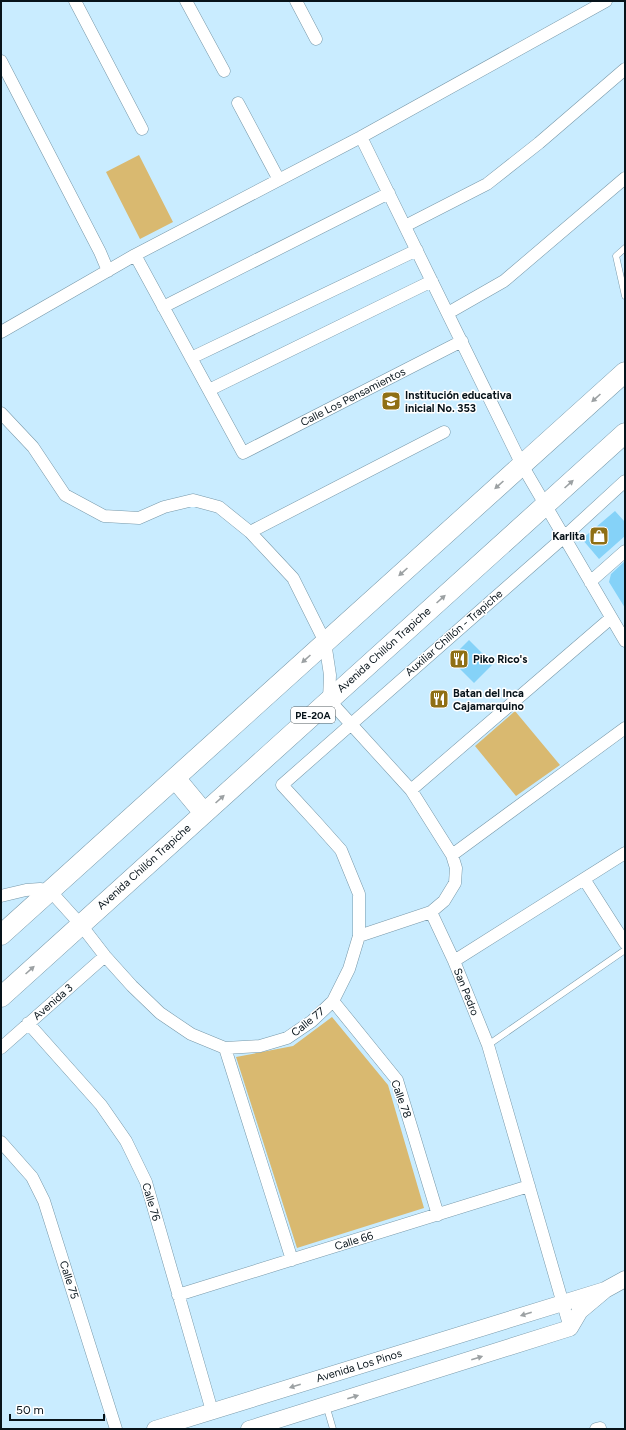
<svg xmlns="http://www.w3.org/2000/svg" width="626" height="1430" font-family="Figtree,sans-serif">
  <rect width="100%" height="100%" fill="#c9ecff"/>
  <path fill="#d9b970" d="M139,155L173,222L140,239L106,172Z
    M515,711L560,765L516,796L475,746Z
    M332,1017L388,1085L424,1208L297,1248L236,1057L293,1046Z"/>
  <path fill="#85d2f8" d="M615,511L625,522V536L599,559L582,539Z
    M625,561V608L609,582L611,574Z
    M469,640L493,664L474,683L450,659Z"/>
  <g fill="none" stroke-linecap="round" stroke-linejoin="round">
    <g stroke="#7798a9" stroke-width="7">
      <path id="service" d="M625,248L616,256L625,296
        M488,1045L625,950
        M326,1405L333,1429"/>
    </g>
    <g stroke="#7798a9" stroke-width="13">
      <path id="minor" d="M75,1L142,129
        M186,1L224,71
        M296,1L316,39
        M1,61L100,252L108,271
        M238,103L279,180
        M361,137L522,465L625,641
        M405,226L487,184L539,143L625,69
        M135,255L243,453L462,341
        M163,307L389,193
        M448,313L504,281L625,178
        M1,332L135,255L361,137L606,1
        M191,358L417,250
        M209,390L432,281
        M1,413L33,447L65,495L104,516L139,518L164,507L193,500L219,507L250,532L293,578L325,642L330,675L329,700L411,790L452,855L456,868L455,883L444,901L431,912L454,961L488,1045L570,1328
        M250,532L444,432
        M590,582L625,551
        M411,790L611,618
        M452,855L625,728
        M584,879L625,943
        M1,896L26,890L40,889L46,890L53,894L81,925L105,956L132,986L160,1013L191,1034L225,1048L260,1046L287,1038L312,1021L333,1001L349,969L359,936V894L341,850L316,822L282,785L564,537L625,481
        M359,936L431,912
        M454,961L625,853
        M333,1001L397,1080L438,1215
        M28,1023L101,1105L126,1141L146,1182L212,1411
        M1,1048L105,956
        M225,1048L292,1260
        M1,1142L32,1177L44,1201L116,1429
        M178,1295L529,1186
        M596,1429L600,1428V1429"/>
    </g>
    <g stroke="#7798a9" stroke-width="17">
      <path id="tertiary" d="M155,1429L605,1290
        M249,1429L570,1328L580,1311L605,1290L625,1279"/>
    </g>
    <g stroke="#7798a9" stroke-width="21">
      <path id="primary" d="M175,778L204,813
        M1,935L625,372
        M1,997L625,433"/>
    </g>
    <use href="#service" stroke="#fff" stroke-width="6"/>
    <use href="#minor" stroke="#fff" stroke-width="12"/>
    <use href="#tertiary" stroke="#fff" stroke-width="16"/>
    <use href="#primary" stroke="#fff" stroke-width="20"/>
  </g>
  <defs><path id="oneway-solid" d="M-6-.8H1V-3.2L6.5 0L1 3.2V.8H-6Z"/></defs>
  <g fill="#9ca1a3">
    <use href="#oneway-solid" transform="translate(596 398) rotate(138)"/>
    <use href="#oneway-solid" transform="translate(569 484) rotate(-42)"/>
    <use href="#oneway-solid" transform="translate(499 485) rotate(138)"/>
    <use href="#oneway-solid" transform="translate(403 572) rotate(138)"/>
    <use href="#oneway-solid" transform="translate(441 599) rotate(-42)"/>
    <use href="#oneway-solid" transform="translate(306 659) rotate(138)"/>
    <use href="#oneway-solid" transform="translate(220 799) rotate(-42)"/>
    <use href="#oneway-solid" transform="translate(30 970) rotate(-42)"/>
    <use href="#oneway-solid" transform="translate(526 1314) rotate(163)"/>
    <use href="#oneway-solid" transform="translate(477 1358) rotate(-17)"/>
    <use href="#oneway-solid" transform="translate(295 1386) rotate(163)"/>
    <use href="#oneway-solid" transform="translate(353 1397) rotate(-18)"/>
  </g>
  <defs>
    <g id="school-square" transform="scale(1)"><rect x="-9" y="-9" width="18" height="18" rx="4" fill="#8f6f14" stroke="#fff"/><path d="M0-5L7-2L0 1L-7-2ZM-4 1L0 2.5L4 1V4Q0 6-4 4Z" fill="#fff"/></g>
    <g id="shop-square" transform="scale(1)"><rect x="-9" y="-9" width="18" height="18" rx="4" fill="#8f6f14" stroke="#fff"/><path d="M-5-2.5h2.3a2.7 3.5 0 0 1 5.4 0H5L5.5 6h-11ZM-1.5-2.5h3a1.5 2.3 0 0 0-3 0Z" fill="#fff"/></g>
    <g id="restaurant-square" transform="scale(1)"><rect x="-9" y="-9" width="18" height="18" rx="4" fill="#8f6f14" stroke="#fff"/><path d="M-5-6h1v4h1v-4h1v4h1v-4h1v5L-1.5 .5V6h-2V.5L-5-1ZM5-6V6H3V1.5H1.5Q1.5-4 5-6Z" fill="#fff"/></g>
  </defs>
  <g fill-rule="evenodd">
    <use href="#school-square" x="391" y="401"/>
    <use href="#shop-square" x="599" y="536"/>
    <use href="#restaurant-square" x="459" y="659"/>
    <use href="#restaurant-square" x="439" y="699"/>
  </g>
  <g text-anchor="middle" dominant-baseline="central" stroke-width="3" stroke-linejoin="round" paint-order="stroke">
    <rect fill="#fff" stroke="#515a5f" stroke-width="1" x="291" y="707" width="44" height="16" rx="3"/>
    <g font-size="10" font-weight="bold" fill="#07131a">
      <text x="313" y="715">PE-20A</text>
    </g>
    <g font-size="11" font-weight="bold" fill="#07131a" stroke="#fff" text-anchor="start">
      <text x="405" y="395">Institución educativa<tspan x="405" dy="13">inicial No. 353</tspan></text>
      <text x="585" y="536" text-anchor="end">Karlita</text>
      <text x="473" y="659">Piko Rico's</text>
      <text x="453" y="693">Batan del Inca<tspan x="453" dy="13">Cajamarquino</tspan></text>
    </g>
    <g font-size="11" fill="#07131a" stroke="#fff">
      <text transform="translate(353 397) rotate(-27)">Calle Los Pensamientos</text>
      <text transform="translate(454 633) rotate(-41)">Auxiliar Chillón - Trapiche</text>
      <text transform="translate(384 650) rotate(-42)">Avenida Chillón Trapiche</text>
      <text transform="translate(144 867) rotate(-42)">Avenida Chillón Trapiche</text>
      <text transform="translate(466 992) rotate(68)">San Pedro</text>
      <text transform="translate(53 1002) rotate(-41)">Avenida 3</text>
      <text transform="translate(308 1022) rotate(-39)">Calle 77</text>
      <text transform="translate(401 1099) rotate(70)">Calle 78</text>
      <text transform="translate(151 1202) rotate(73)">Calle 76</text>
      <text transform="translate(354 1241) rotate(-17)">Calle 66</text>
      <text transform="translate(69 1280) rotate(72)">Calle 75</text>
      <text transform="translate(359 1366) rotate(-17)">Avenida Los Pinos</text>
    </g>
  </g>
  <rect width="626" height="1430" fill="none" stroke="#07131a" stroke-width="4"/>
  <path d="M10 1414v6h94v-6" fill="none" stroke="#07131a" stroke-width="2"/>
  <text x="16" y="1414" font-size="12" fill="#07131a" stroke="#ffffff" stroke-width="3" paint-order="stroke">50 m</text>
</svg>
